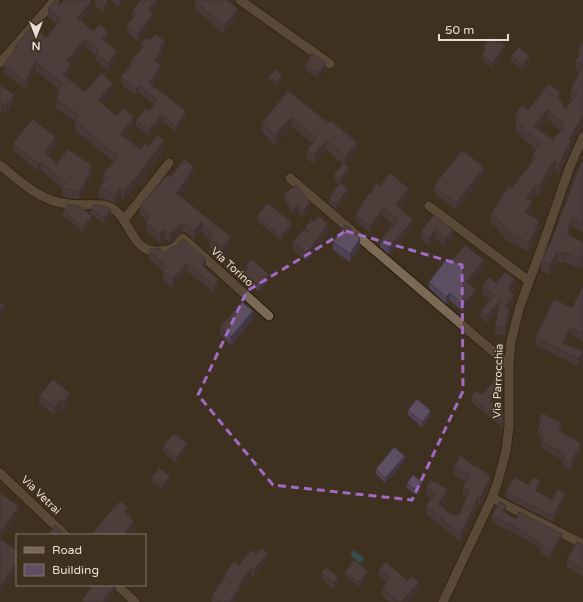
<svg xmlns="http://www.w3.org/2000/svg" width="583" height="602" font-family="'Varela Round',sans-serif">
  <rect width="100%" height="100%" fill="#3f311f"/>
  <path fill="#296f86" d="M354,550L364,558L360,563L350,555Z"/>
  <g fill="none" stroke-linecap="round" stroke-linejoin="round">
    <g stroke="#251807" stroke-width="11">
      <path id="minor" d="M240,0L330,64
        M0,63L55,0
        M0,165C21,182 40,201 68,204C81,206 95,203 107,206C131,213 129,254 160,251C174,250 174,248 183,238L269,316
        M290,178L509,365
        M429,206L529,281
        M124,220L169,163
        M0,473L65,535
        M492,498L583,544
        M117,585L135,602
        M443,602L492,498L498,481L506,451L509,426V365L511,341L520,306L543,244L569,169L583,137"/>
    </g>
    <use href="#minor" stroke="#796955" stroke-width="9"/>
  </g>
  <path fill="#504353" fill-rule="evenodd" d="M95,0H108V8L104,13L95,6Z
    M110,0H125L119,7Z
    M159,0V3L152,12L153,21L137,41L127,32V25L133,18H132V11Z
    M195,1L238,17L224,34L195,9Z
    M60,4L92,10L81,21L93,31L108,40L107,42L117,60L108,71L96,61V56L85,47L70,65L71,74L68,78L85,92L113,91L102,104L116,116L134,125L125,137L140,149L149,146L164,149L139,183L124,199L121,197L115,203L99,197V188L104,183L103,182V174L114,162L75,130V121L56,108L57,91L59,89L36,71L30,79V83L25,89L4,73V64L15,50V46L46,37L57,24L48,17V8Z
    M150,40L165,48L162,52V56L157,62L161,72L152,86L186,118L176,132L162,121L149,137L136,126V120L149,111L154,104L139,92L136,95L121,84V77L130,67V62L141,49V43Z
    M583,42V125L571,145V150L559,173L555,169L545,184V188L539,196L536,194L530,201L532,211L529,215L539,230L536,234V239L528,252L513,243V244L505,240V236L499,232V229L491,223V214L532,162V155L536,149L521,137V135L516,130V113L560,100L565,109L573,100L571,98V89L579,72L576,70V61L579,54V49ZM548,119L561,131L553,140L539,129L546,120Z
    M498,43L505,51L492,68L482,60V55L484,52L483,47Z
    M511,56L530,62L522,70L511,61Z
    M309,58L326,68L318,78L305,70V65L309,60Z
    M269,77H282L277,85L269,79Z
    M0,85L15,103L9,110H8L6,112L4,111L2,114L0,113Z
    M288,91L357,152L346,165L349,173L341,183L348,194L336,209L329,203V198L339,185L334,180V175L343,164L326,150L314,164L307,159V150L312,143L291,126L275,145L262,132V123Z
    M13,143L56,145L48,156L57,164L92,174L90,176V182L85,189V191L79,199L63,197L62,196V188L41,170L38,171L13,150Z
    M583,163V232L572,226L569,235L583,242V267L581,266L580,269L564,262L563,263L557,261L550,275L541,271V262L552,239L574,183V178Z
    M484,175L456,210L434,193V186Z
    M194,176L190,180V183L180,196L231,246L222,257L210,247V241L205,237L202,231L194,240L187,233L182,232L170,243L165,238L160,243L146,231V223L147,221L140,214V206L171,177Z
    M380,186L409,197L400,208L413,228L389,254L380,247V240L394,225L383,216L370,233L356,221V214L370,194Z
    M284,194L310,207L303,216L298,211L293,214L284,199Z
    M91,209L111,215L104,224L91,214Z
    M63,211L92,221L83,232L63,216Z
    M434,215L453,238L445,247L435,238L429,246L421,239V231Z
    M257,216L292,228L281,241L257,221Z
    M305,227L328,232L323,238V240L308,259L306,260L293,250V242L305,230Z
    M333,242L360,246L350,262L333,250Z
    M149,251L165,253L206,267L205,268L218,287L214,293L187,271L172,288L163,280V271L149,259Z
    M454,258L484,267L469,284L476,297L463,312L450,300L446,304L429,288V282Z
    M246,265L269,280L259,291L244,279V273L246,270Z
    M496,283L515,287L511,293L514,303L509,309V317L505,335L495,334V326L498,311L487,323L481,318V310L490,300L482,294V286Z
    M583,285V341L571,334L565,344L583,359L579,367L536,345V337L572,308Z
    M253,319L231,345L220,335V327Z
    M503,391L492,403L503,412V428L471,402V397Z
    M39,396L70,401L64,410L61,407L55,415L39,404Z
    M408,410L431,416L422,427L408,415Z
    M539,420L562,430L561,433L581,450L571,470L563,466V460L541,448L542,441L540,440V436L538,435V428L539,425Z
    M163,446L187,449L176,463L163,452Z
    M405,461L385,483L376,474V469Z
    M454,467L491,484L480,505L478,504L461,542L426,514V506L431,499L426,494V487L448,498L442,507L451,514L459,515L467,497L463,495V487L467,482L454,475Z
    M152,477L170,481L163,490L152,482Z
    M407,483L423,489L417,496L407,488Z
    M529,485L540,486L537,491L552,500L565,499L553,522L506,498V492Z
    M506,512V513L516,519L562,540L551,559L540,553V549L532,543L507,529L506,530L492,522V515Z
    M583,545V577L567,567V559Z
    M257,554L268,560L254,578L251,575L240,590V594L234,602H212V595L224,579V575Z
    M379,569L408,581L419,590L408,602H389L382,596V588L386,582L379,577Z
    M345,572L368,576L359,587L345,576Z
    M321,573L338,583L334,589L321,579Z
    M86,585H116V592L108,602H82V600L91,588Z"/>
  <path fill="#413744" d="M108,0V8L104,13V5Z
    M119,0H125L119,7Z
    M156,0H159V3L148,17V10Z
    M92,1V10L77,26V18Z
    M238,9V17L224,34V26Z
    M153,14V21L137,41V34Z
    M108,32V40L102,47V39Z
    M85,39V47L66,70V61Z
    M165,41V48L162,52V56L154,67V60L159,48Z
    M505,46V51L492,68V63Z
    M117,51V60L108,71V63Z
    M530,56V62L522,70V65Z
    M36,62V71L30,79V83L25,89V81L29,72Z
    M326,63V68L318,78V73Z
    M71,65V74L63,83V75Z
    M161,66V72L149,90V83Z
    M282,75V77L277,85V82Z
    M113,83V91L98,108V100Z
    M139,85V92L136,95V89Z
    M560,92V101L558,96Z
    M15,95V103L9,110V103Z
    M8,102V110L6,112V105Z
    M4,103V111L2,114V107Z
    M548,110V119L546,120L534,135V126L546,111Z
    M186,111V118L176,132V126Z
    M162,115V121L149,137V130Z
    M583,116V125L571,145V150L559,173V164L569,139Z
    M134,117V125L120,142V134Z
    M291,117V126L275,145V136Z
    M56,138V145L47,157L45,152Z
    M164,140V149L139,183L124,199V191Z
    M326,140V150L314,164V155Z
    M2,141V148L0,150V143Z
    M357,142V152L345,165V156Z
    M555,160V169L545,184V188L539,196V187L543,178Z
    M41,162V170L38,171V164Z
    M92,166V174L90,176V182L85,189V191L79,199V191L84,182L87,172Z
    M194,167V176L190,180V183L176,202V193Z
    M484,167V175L456,210V203Z
    M349,168V173L339,185V180Z
    M536,185V194L526,207V198Z
    M121,188V197L115,203V195Z
    M348,189V194L336,209V204Z
    M409,189V197L396,212V205Z
    M310,202V207L303,216V211Z
    M532,202V211L525,221V212Z
    M298,205V211L293,214V209Z
    M383,208V216L370,233V226Z
    M111,210V215L104,224V218Z
    M92,216V221L83,232V227Z
    M572,217V226L567,243V234Z
    M413,220V228L389,254V247Z
    M539,221V230L536,234V239L528,252V243L534,229Z
    M202,222V231L194,240V231Z
    M292,223V228L281,241V236Z
    M182,224V232L170,243V234Z
    M328,224V232L323,238V240L308,259L306,260V252Z
    M165,230V238L160,243V234Z
    M435,230V238L429,246V238Z
    M453,230V238L445,247V239Z
    M231,237V246L222,257V248Z
    M360,238V246L350,262V254Z
    M557,252V261L550,275V265Z
    M564,252V262L563,263V254Z
    M581,257V266L580,269V260Z
    M206,259V267L202,273V265Z
    M484,260V267L466,289V282Z
    M187,263V271L172,288V280Z
    M269,274V280L259,291V286Z
    M218,279V287L214,293V285Z
    M515,279V287L508,297V289Z
    M476,290V297L463,312V305Z
    M450,293V300L446,304V297Z
    M514,295V303L505,314V306Z
    M500,301V309L487,323V315Z
    M5,306V311L0,317V312Z
    M509,309V317L505,335V327Z
    M253,311V319L231,345V337Z
    M571,327V334L562,350V343Z
    M583,351V359L579,367V359Z
    M503,387V391L490,406V401Z
    M70,393V401L64,410V402Z
    M61,399V407L55,415V407Z
    M431,411V416L422,427V422Z
    M562,423V430L559,438V431Z
    M581,443V450L571,470V463Z
    M187,444V449L176,463V458Z
    M405,456V461L385,483V478Z
    M170,476V481L163,490V485Z
    M491,476V484L480,505V497Z
    M540,480V486L535,497V490Z
    M423,483V489L417,496V491Z
    M448,490V498L438,512V504Z
    M565,493V499L553,522V516Z
    M478,496V504L461,542V534Z
    M506,505V512L503,518V512Z
    M19,506V514L0,540V532Z
    M128,507V515L124,520V512Z
    M134,521V529L130,535H123Z
    M507,522V529L506,530V523Z
    M562,534V540L551,559V552Z
    M268,553V560L254,578V570Z
    M17,563V571L0,594V586Z
    M251,568V575L240,590V594L234,602H229L238,585Z
    M368,571V576L359,587V582Z
    M338,577V583L334,589V583Z
    M419,582V590L408,602H401Z
    M116,585V592L108,602H103Z"/>
  <path fill="#5d4e61" stroke="#413744" fill-rule="evenodd" d="M56,0L60,4L64,0H90L92,1L77,18L93,31L100,24L108,32L102,39L117,51L108,63L96,52L98,49L85,39L66,61L71,65L63,75L85,92L101,73L113,83L98,100L116,116L123,108L134,117L120,134L140,149L145,143L149,146L157,135L164,140L139,174L124,191L121,188L115,195L99,188L108,178L103,174L118,157L75,121L79,115L56,99L60,94L57,91L63,84L36,62L29,72L30,74L25,81L4,64L18,48L15,46L33,26L46,37L61,19L48,8Z
    M98,0H108L104,5Z
    M141,0H156L148,10L153,14L137,34L127,25L136,14L132,11Z
    M195,0H227L238,9L224,26L195,1Z
    M155,34L165,41L159,48L162,50L154,60L161,66L149,83L186,111L176,126L162,115L149,130L136,120L145,109L149,111L157,100L139,85L136,89L121,77L132,64L130,62L144,46L141,43L146,38L150,40Z
    M491,37L498,43L500,41L505,46L492,63L482,55L486,49L483,47Z
    M583,42V116L569,139L571,141L559,164L555,160L543,178L545,179L539,187L536,185L526,198L532,202L525,212L539,221L534,229L536,230L528,243L513,234V235L505,230L507,228L499,223L501,221L491,214L509,186L512,188L536,157L532,155L541,143L521,128L523,127L516,121L520,116L516,113L522,105L528,110L549,84L560,92L558,96L565,109L577,94L571,89L583,65L576,61L581,52L579,49ZM548,110L565,125L553,140L534,126L546,111Z
    M519,47L530,56L522,65L511,56Z
    M312,53L326,63L318,73L305,65L310,59L309,58Z
    M275,69L282,75L277,82L269,77Z
    M0,85L15,95L9,103L8,102L6,105L4,103L2,107L0,106Z
    M288,91L329,123L331,121L357,142L345,156L326,140L314,155L307,150L317,138L291,117L275,136L262,123Z
    M33,119L56,138L45,152L47,153L46,154L57,164L68,149L92,166L87,172L90,174L84,182L85,183L79,191L63,189L62,188L66,183L41,162L38,164L13,143Z
    M462,150L484,167L456,203L434,186Z
    M184,159L194,167L189,173L190,174L176,193L231,237L222,248L210,239L213,235L205,228L202,222L194,231L187,225L182,224L170,234L165,230L160,234L146,223L150,215L140,206L167,175L171,177Z
    M582,162L583,163V222L572,217L567,234L583,242V258L581,257L580,260L564,252L563,254L557,252L550,265L541,262L552,239L575,178H574Z
    M343,163L349,168L339,180L334,175Z
    M390,173L409,189L396,205L413,220L389,247L380,240L398,220L383,208L370,226L356,214L369,193L370,194L376,183L380,186Z
    M340,183L348,189L336,204L329,198Z
    M296,185L310,202L303,211L298,205L293,209L284,194Z
    M268,203L292,223L281,236L257,216Z
    M68,205H75L82,208L92,216L83,227L63,211Z
    M94,205L105,206L111,210L104,218L91,209Z
    M434,215L453,230L445,239L435,230L429,238L421,231Z
    M319,216L328,224L323,231V232L308,251L306,252L293,242L304,229L308,233L305,227L311,220L314,222Z
    M345,225L360,238L350,254L333,242Z
    M183,239L206,259L202,265L218,279L214,285L187,263L172,280L163,272L167,267L149,251L152,248L160,249L165,253L170,248L177,245Z
    M465,245L484,260L466,282L476,290L463,305L450,293L446,297L429,282L445,261L447,263L453,257L454,258Z
    M251,259L269,274L259,286L244,273L249,267L246,265Z
    M505,272L515,279L508,289L514,295L505,306L509,309L505,327L495,326L500,301L487,315L481,310L495,295L482,286L489,277L496,283Z
    M583,285V333L571,327L562,343L583,351L579,359L536,337L554,299L572,308Z
    M0,302L5,306L0,312Z
    M242,302L253,311L231,337L220,327Z
    M53,379L70,393L64,402L61,399L55,407L39,396Z
    M495,380L503,387L490,401L503,412V423L471,397L476,390L482,395Z
    M417,399L431,411L422,422L408,410Z
    M542,413L562,423L559,431L581,443L571,463L563,459L566,454L541,441L544,435L540,433L542,430L538,428L542,421L539,420Z
    M174,433L187,444L176,458L163,446Z
    M394,447L405,456L385,478L376,469Z
    M460,455L475,467L476,466L491,476L480,497L478,496L461,534L426,506L435,494L426,487L430,480L435,483L436,482L448,490L438,504L451,514L459,515L469,491L463,487L470,476L454,467Z
    M159,468L170,476L163,485L152,477Z
    M413,475L423,483L417,491L407,483Z
    M514,477L529,485L533,477L540,480L535,490L552,500L558,489L565,493L553,516L506,492Z
    M0,493L19,506L0,532Z
    M120,501L128,507L124,512L134,521L123,535H95L93,533L113,508L114,509Z
    M500,502L506,505L503,512L516,519L519,512L562,534L551,552L540,546L541,544L532,537L507,522L506,523L492,515Z
    M55,525L63,533L62,535H48Z
    M0,539L17,550V563L0,586Z
    M577,542L583,545V569L567,559Z
    M261,548L268,553L254,570L251,568L238,585L240,587L229,602H221L212,595L226,576L224,575L234,561L239,565L251,550L257,554Z
    M354,560L368,571L359,582L345,572Z
    M386,562L408,581L412,576L419,582L401,602H399L382,588L390,578L379,569Z
    M326,567L338,577L334,583L321,573Z
    M93,585H115L103,602H84L82,600Z"/>
  <path d="M0 0H583V602H0ZM346,231L462,265L463,391L412,500L273,485L198,395L247,291Z" fill="#3f311f" fill-opacity=".55" fill-rule="evenodd"/>
  <path fill="none" stroke="#a06ac6" stroke-width="3" stroke-dasharray="8 5" stroke-linejoin="round" d="M346,231L462,265L463,391L412,500L273,485L198,395L247,291Z"/>
  <g text-anchor="middle" dominant-baseline="central" stroke-width="3.5" stroke-linejoin="round" paint-order="stroke">
    <g font-size="11" fill="#e6ddd2" stroke="#3f311f">
      <text transform="translate(232 267) rotate(42)">Via Torino</text>
      <text transform="translate(498 381) rotate(-88)">Via Parrocchia</text>
      <text transform="translate(41 495) rotate(44)">Via Vetrai</text>
    </g>
  </g>
  <rect x="16" y="534" width="130" height="52" fill="#3f311f" stroke="#827667"/>
  <rect x="24" y="547" width="20" height="6" fill="#796955" stroke="#827667"/>
  <text x="52" y="554" font-size="12" fill="#e6ddd2">Road</text>
  <rect x="24" y="564" width="20" height="12" fill="#5d4e61" stroke="#827667"/>
  <text x="52" y="574" font-size="12" fill="#e6ddd2">Building</text>
  <g transform="translate(36 36) rotate(180)" stroke="#3f311f" stroke-width="3" paint-order="stroke">
  <path d="M0-3L7 15L0 10L-7 15Z" fill="#e6ddd2"/>
  <text y="-6" font-size="11" font-weight="bold" text-anchor="middle" fill="#e6ddd2">N</text>
  </g>
  <path d="M439 34v6h69v-6" fill="none" stroke="#e6ddd2" stroke-width="2"/>
  <text x="445" y="34" font-size="12" fill="#e6ddd2" stroke="#3f311f" stroke-width="3" paint-order="stroke">50 m</text>
</svg>
